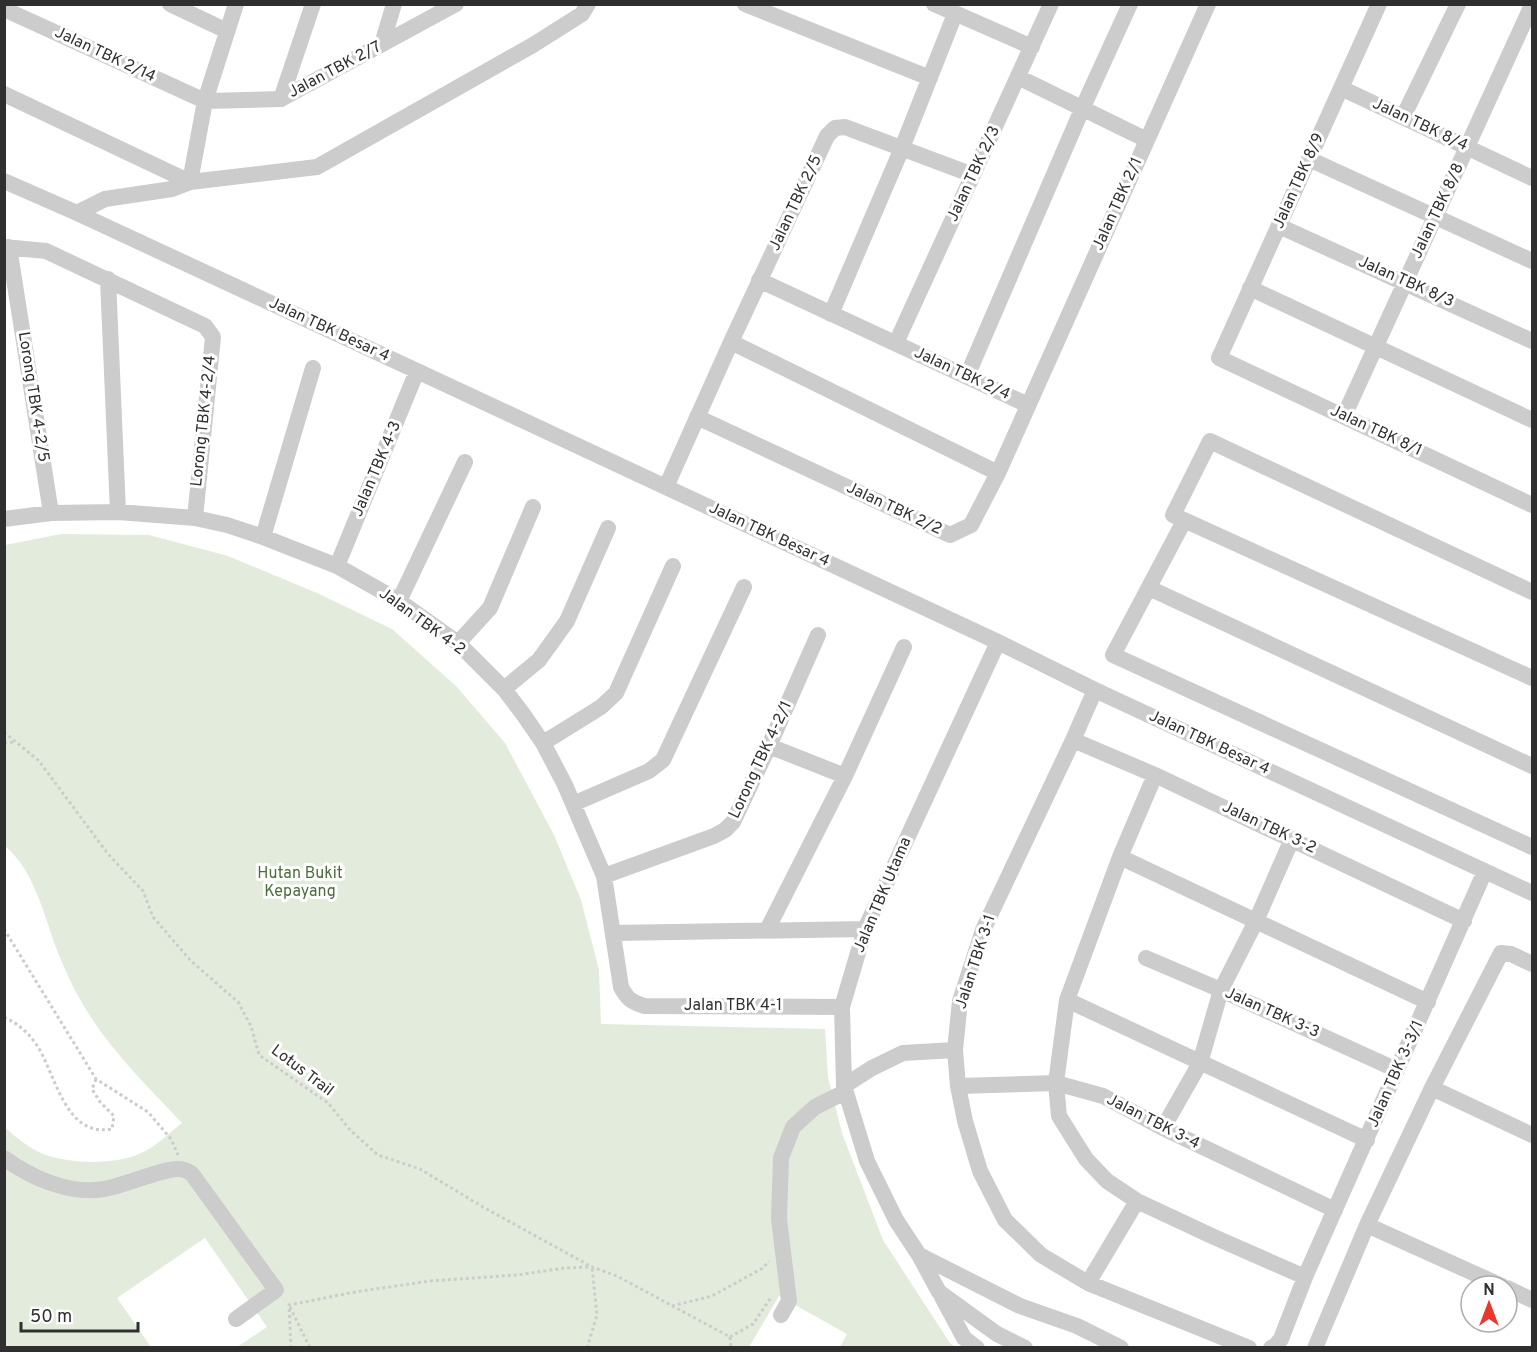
<svg xmlns="http://www.w3.org/2000/svg" width="1537" height="1352" font-family="Overpass,sans-serif">
  <rect width="100%" height="100%" fill="#fff"/>
  <path fill="#e3ecdc" d="M61,534L149,535L228,556L317,593L392,629L457,687L505,743L554,835L581,900L599,970L601,1024L825,1029L828,1077L842,1133L883,1240L950,1343L955,1347H840L847,1334L779,1296L749,1347H237L267,1327L205,1238L117,1298L151,1347H5L4,1127C17,1138 30,1149 46,1155C71,1164 117,1165 141,1153C156,1147 169,1133 182,1123C148,1087 111,1051 85,1008C75,992 66,972 59,955C44,918 36,872 5,846V545Z"/>
  <g fill="none" stroke-linecap="round" stroke-linejoin="round">
    <path stroke="#ccc" stroke-width="3" stroke-dasharray="3 3" stroke-linecap="butt" d="M4,732L39,761L108,854L143,891L153,917L191,961L238,1002L251,1026L259,1055L328,1103L351,1131L378,1155L420,1169L483,1207L592,1267
      M4,743L14,742
      M4,929L96,1079L148,1112L171,1139L178,1155
      M4,1017C18,1024 27,1031 36,1044C56,1073 64,1138 112,1129L114,1116L100,1102L92,1089L96,1079
      M672,1306L712,1296L763,1268L769,1261
      M290,1307L310,1348
      M730,1337L753,1324L772,1296
      M291,1348L289,1305L355,1292L430,1281L517,1275L565,1268L592,1267L617,1276L730,1337L731,1348
      M587,1348L597,1315L592,1267"/>
    <path stroke="#ccc" stroke-width="16" d="M170,4L227,31
      M745,4L930,78
      M934,4L1032,47
      M1379,4L1219,358L1532,505
      M4,9L205,101L281,99L456,4
      M382,44L394,4
      M1018,77L1147,140
      M1341,88L1532,178
      M4,94L190,182
      M281,99L313,4
      M1403,117L1458,4
      M1309,159L1532,261
      M4,181L77,213L417,371L998,642L1095,690L1532,893
      M190,182L205,101L236,4
      M77,213L105,199L172,189L190,182L317,167L533,45L582,14L588,4
      M1279,226L1532,341
      M4,247L46,251L205,326L213,337L195,518
      M9,247L51,513
      M108,279L118,512
      M759,280L1028,405
      M1250,288L1532,420
      M831,314L902,148L955,14
      M731,342L998,473
      M896,343L1051,4
      M967,376L1083,107L1130,4
      M1344,416L1532,5
      M697,417L950,535L971,525L998,473L1208,4
      M666,487L731,342L827,136L835,128L845,127L973,175
      M4,519L51,513L118,512L195,518L227,525L263,537L337,566L399,601L458,643L504,689L523,714L543,743L565,785L604,876L621,987C627,999 632,1002 644,1006L842,1007
      M1184,521L1113,655L1532,847
      M263,537L313,368
      M337,566L417,371
      M1149,588L1532,766
      M1532,592L1210,441L1173,515L1532,678
      M399,601L465,462
      M998,642L865,929L842,1007L844,1086L867,1161L896,1220L919,1255L939,1292L997,1334L1025,1348
      M458,643L490,608L533,507
      M504,689L539,660L567,621L608,528
      M1095,690L1073,740L983,930L960,1001L955,1050L958,1086L965,1121L980,1171L1005,1220L1041,1255L1088,1283L1249,1348
      M1073,740L1155,775L1464,921
      M543,743L601,707L616,693L673,566
      M769,746L845,776L904,647
      M1155,775L1120,857L1067,1000L1056,1083L1059,1116L1086,1159L1107,1181L1137,1201L1214,1237L1305,1277
      M573,804L649,771L663,760L744,587
      M1120,857L1428,1002
      M604,876L714,836L725,830L733,822L769,746L818,635
      M767,930L845,776
      M613,933L865,929
      M1146,958L1221,990L1397,1070
      M1067,1000L1367,1140
      M844,1086L872,1068L903,1053L955,1050
      M958,1086L1056,1083L1103,1096L1163,1128L1335,1210
      M1432,1088L1532,1135
      M1163,1128L1200,1063L1221,990L1256,921L1292,839
      M4,1158C31,1178 70,1195 104,1189C124,1186 163,1168 179,1169C184,1169 188,1171 192,1174L276,1290L236,1319
      M1367,1225L1502,1286
      M919,1255L1020,1306L1077,1326L1121,1348
      M1088,1283L1137,1201
      M1507,1288L1532,1300
      M942,1297L964,1338L977,1348
      M781,1315L789,1301L779,1219L781,1158L793,1127L815,1107L845,1092
      M1271,1348L1275,1346L1281,1339L1305,1277L1485,871
      M1315,1348L1367,1225L1432,1088L1501,953L1511,954L1532,964"/>
  </g>
  <g text-anchor="middle" dominant-baseline="central" stroke-width="6" stroke-linejoin="round" paint-order="stroke">
    <g font-size="16" fill="#2f2f2f" stroke="#fff">
      <text transform="translate(105 55) rotate(25)">Jalan TBK 2/14</text>
      <text transform="translate(335 70) rotate(-28)">Jalan TBK 2/7</text>
      <text transform="translate(1420 125) rotate(25)">Jalan TBK 8/4</text>
      <text transform="translate(974 174) rotate(-65)">Jalan TBK 2/3</text>
      <text transform="translate(1299 181) rotate(-66)">Jalan TBK 8/9</text>
      <text transform="translate(796 203) rotate(-65)">Jalan TBK 2/5</text>
      <text transform="translate(1118 204) rotate(-66)">Jalan TBK 2/1</text>
      <text transform="translate(1438 211) rotate(-65)">Jalan TBK 8/8</text>
      <text transform="translate(1406 282) rotate(24)">Jalan TBK 8/3</text>
      <text transform="translate(329 330) rotate(25)">Jalan TBK Besar 4</text>
      <text transform="translate(962 374) rotate(25)">Jalan TBK 2/4</text>
      <text transform="translate(33 397) rotate(81)">Lorong TBK 4-2/5</text>
      <text transform="translate(204 421) rotate(-84)">Lorong TBK 4-2/4</text>
      <text transform="translate(1376 431) rotate(25)">Jalan TBK 8/1</text>
      <text transform="translate(377 469) rotate(-67)">Jalan TBK 4-3</text>
      <text transform="translate(894 509) rotate(25)">Jalan TBK 2/2</text>
      <text transform="translate(769 535) rotate(25)">Jalan TBK Besar 4</text>
      <text transform="translate(422 622) rotate(36)">Jalan TBK 4-2</text>
      <text transform="translate(1209 743) rotate(25)">Jalan TBK Besar 4</text>
      <text transform="translate(761 760) rotate(-65)">Lorong TBK 4-2/1</text>
      <text transform="translate(1269 828) rotate(25)">Jalan TBK 3-2</text>
      <text transform="translate(883 895) rotate(-67)">Jalan TBK Utama</text>
      <text transform="translate(976 962) rotate(-72)">Jalan TBK 3-1</text>
      <text x="733" y="1006">Jalan TBK 4-1</text>
      <text transform="translate(1272 1013) rotate(24)">Jalan TBK 3-3</text>
      <text transform="translate(302 1071) rotate(37)">Lotus Trail</text>
      <text transform="translate(1396 1074) rotate(-66)">Jalan TBK 3-3/1</text>
      <text transform="translate(1153 1122) rotate(27)">Jalan TBK 3-4</text>
    </g>
    <g font-size="16" fill="#4b6c3b" stroke="#fff">
      <text x="300" y="874">Hutan Bukit<tspan x="300" dy="18">Kepayang</tspan></text>
    </g>
  </g>
  <rect width="1537" height="1352" fill="none" stroke="#2f2f2f" stroke-width="12"/>
  <g transform="translate(1489 1304)"><circle r="28" fill="#ffffff" stroke="#acacac" stroke-width="1.5"/>
  <path d="M0-4.5L10 22L0 15L-10 22Z" fill="#e9392e"/>
  <text y="-9" font-size="16" font-weight="bold" text-anchor="middle" fill="#2f2f2f">N</text>
  </g>
  <path d="M21 1322v9h117v-9" fill="none" stroke="#2f2f2f" stroke-width="3"/>
  <text x="30" y="1322" font-size="18" fill="#2f2f2f" stroke="#ffffff" stroke-width="4.5" paint-order="stroke">50 m</text>
</svg>
